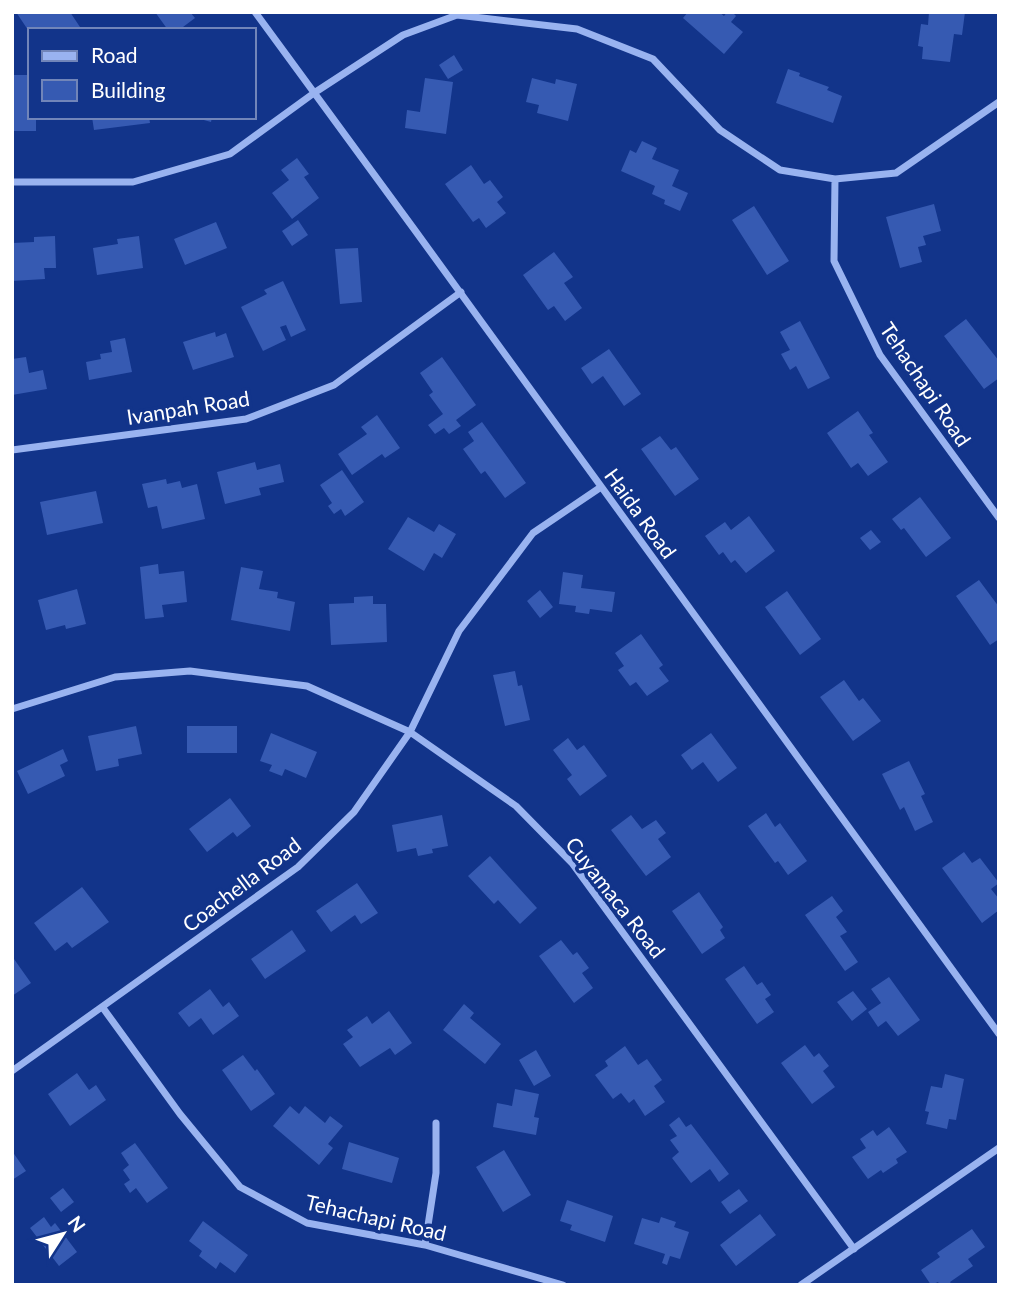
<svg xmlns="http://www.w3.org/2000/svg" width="1011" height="1297" font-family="Lato,sans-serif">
  <rect width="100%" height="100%" fill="#12348a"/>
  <path fill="#365ab2" d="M16,12H70L80,27L76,30H30V33Z
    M155,12H190L195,18L179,30H168Z
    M688,12H719L724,16L727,12H732L736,16L731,22L743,32L724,54L683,18Z
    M929,12H965L962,35L954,34L950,62L922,59L923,47L918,46L921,24L928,25Z
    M454,55L463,70L448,79L439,65Z
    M788,69L800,73L799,76L829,87L827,90L842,96L833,123L776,103Z
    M12,75H30V117H36V131H12Z
    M425,78L453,82L446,134L405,128L407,110L420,112Z
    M532,78L555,84L556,79L577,84L568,121L537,113L539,105L526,102Z
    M92,117H149L150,123L94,130Z
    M193,117H212L211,122Z
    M642,141L657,148L652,159L679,170L672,186L688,193L680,211L664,204L665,200L652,194L655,186L621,171L630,150L636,153Z
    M297,158L309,174L304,177L319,198L292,219L272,193L289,180L281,170Z
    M471,165L484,184L490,180L503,197L497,202L506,213L486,228L479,218L473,222L445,184Z
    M934,204L941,231L923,236L926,245L918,247L922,262L900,268L886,217Z
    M754,206L789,261L767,275L732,220Z
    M298,220L308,235L292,246L282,231Z
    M216,222L227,248L185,265L174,239Z
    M55,236L56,268H44L45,279L12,281V243L34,242V237Z
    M139,236L143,268L97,275L93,248L118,244L117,239Z
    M358,248L362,302L340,304L335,249Z
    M554,252L573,277L564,283L582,308L565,321L554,306L548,310L523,275Z
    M283,281L306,330L291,337L286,325L280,327L286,340L263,351L241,307L267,294L264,290Z
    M966,319L999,361V378L984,389L944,336Z
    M800,321L830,378L808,389L796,366L790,370L781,354L790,350L780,332Z
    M215,332L216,337L226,333L234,357L193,370L183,342Z
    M125,338L132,372L89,380L86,362L101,359L100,354L112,352L110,341Z
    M609,349L641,394L624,406L603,376L592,384L581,368Z
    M26,357L29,373L43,370L47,389L12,395V359Z
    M442,357L476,405L456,420L461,426L449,434L444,428L435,434L428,425L443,414L429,395L433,392L420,373Z
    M858,411L873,433L869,435L888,462L868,476L858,463L851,468L827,433Z
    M377,415L400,448L385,458L382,454L352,475L338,454L367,434L361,427Z
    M482,422L526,483L505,498L485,471L481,474L463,449L474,441L468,432Z
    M660,436L671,450L676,447L699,479L675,496L641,449Z
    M255,462L257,470L280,464L284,482L259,488L261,495L225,504L217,472Z
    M342,470L364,502L345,516L341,509L334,514L328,506L332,503L320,485Z
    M166,479L167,484L180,481L182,488L197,484L205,519L162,529L157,506L148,508L142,484Z
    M96,491L103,523L47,535L40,502Z
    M920,497L951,538L926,557L904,528L901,530L892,519Z
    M749,516L775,551L746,573L735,560L731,563L723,552L719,555L705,536L725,522L731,530Z
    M408,517L434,532L439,524L456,534L442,558L434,553L424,571L388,549Z
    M871,530L881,542L870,550L860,538Z
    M158,564L159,574L184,571L187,602L162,605L164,617L145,619L140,567Z
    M241,567L263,571L259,589L278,592L277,598L295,602L290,631L231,620Z
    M563,572L583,575L581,588L615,592L612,612L590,609L589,614L575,612L576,606L559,604Z
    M979,580L999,607V639L990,645L956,596Z
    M77,589L86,624L66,629L65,625L46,630L38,600Z
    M540,590L553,607L540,618L527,601Z
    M787,591L821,639L800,655L765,607Z
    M373,596V604H386L387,642L331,645L329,604L354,603V597Z
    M641,634L663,665L659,668L669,681L647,696L636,682L630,686L618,670L624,666L615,653Z
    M515,671L518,686L522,685L530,720L505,726L493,675Z
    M844,680L859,701L863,698L881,721L853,741L820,697Z
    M136,726L142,754L118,759L119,766L96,771L88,736Z
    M187,726H237V753H187Z
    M271,733L317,752L306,778L285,769L282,776L269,771L272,765L260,761Z
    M711,733L737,768L718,782L703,762L692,770L681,755Z
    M568,738L577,750L584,745L607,776L580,796L567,779L572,775L553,750Z
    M63,749L68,761L60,765L65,776L28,794L17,771Z
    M909,761L925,794L921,796L933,822L915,831L904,807L900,810L882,774Z
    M230,798L251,826L237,837L233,832L207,852L189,829Z
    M766,813L775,827L780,823L807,861L788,875L778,861L775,863L748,826Z
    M442,815L448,846L432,849L433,853L418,856L416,848L397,852L392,825Z
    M631,815L642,829L656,820L666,833L658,839L671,857L646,876L611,830Z
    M964,852L972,863L980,858L999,883L991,889L999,899V910L982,923L942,868Z
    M490,856L537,908L520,924L498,900L494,904L468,876Z
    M357,883L378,913L361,924L355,915L331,932L316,911Z
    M82,887L109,922L72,948L67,942L55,951L34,923Z
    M699,892L723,927L720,930L725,938L702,954L672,911Z
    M832,896L843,911L836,917L847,932L840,936L858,962L845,971L805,915Z
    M292,930L306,951L265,979L251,959Z
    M561,940L573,955L577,952L589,968L582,973L593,988L574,1003L539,956Z
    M14,959L31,983L12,996V960Z
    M744,966L757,985L762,982L771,995L765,999L774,1012L757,1024L725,979Z
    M889,977L920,1020L898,1036L886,1021L878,1027L868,1012L881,1003L871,989Z
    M210,989L223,1007L229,1002L239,1016L213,1035L201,1018L189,1027L178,1013Z
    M853,991L867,1009L852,1021L837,1002Z
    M464,1004L474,1013L470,1018L501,1044L485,1064L443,1030Z
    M389,1011L412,1043L395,1055L390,1048L360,1067L343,1044L353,1037L347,1030L367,1016L372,1024Z
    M805,1045L814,1057L819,1053L829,1066L823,1071L835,1087L812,1104L781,1063Z
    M625,1046L638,1065L647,1059L662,1080L654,1086L665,1102L645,1116L634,1099L629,1103L621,1093L613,1099L595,1075L608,1066L605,1061Z
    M536,1050L551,1076L534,1086L519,1060Z
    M243,1055L255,1071L257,1069L275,1094L251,1111L222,1070Z
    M77,1073L89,1090L96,1085L106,1100L70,1126L48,1094Z
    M945,1074L964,1079L956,1120L949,1119L947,1129L926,1124L929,1112L925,1111L931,1086L942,1088Z
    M515,1089L539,1094L534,1117L539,1118L536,1135L493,1127L497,1103L512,1106Z
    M290,1106L299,1114L305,1106L325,1123L330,1116L343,1126L328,1144L333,1148L319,1165L273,1126Z
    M679,1117L686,1127L691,1124L729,1174L719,1182L710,1169L691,1183L672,1158L679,1152L670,1140L677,1136L669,1125Z
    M889,1127L907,1152L896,1159L898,1163L883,1173L881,1170L868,1179L852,1157L866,1148L860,1139L873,1130L877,1136Z
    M349,1142L399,1158L392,1183L342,1169Z
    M135,1143L168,1188L147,1203L136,1188L130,1193L124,1184L130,1180L123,1170L129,1165L121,1153Z
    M504,1150L531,1195L503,1212L476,1167Z
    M12,1151L26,1171L12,1180Z
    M63,1188L74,1202L61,1212L50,1198Z
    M739,1189L748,1201L730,1214L721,1202Z
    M567,1200L613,1216L605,1242L570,1230L572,1225L560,1221Z
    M760,1214L776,1235L736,1266L720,1245Z
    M44,1217L51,1227L55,1223L77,1252L59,1266L30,1228Z
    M661,1217L676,1222L674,1227L689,1232L680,1259L670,1256L667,1265L662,1263L665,1254L634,1244L642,1218L659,1223Z
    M203,1221L248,1255L235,1273L220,1262L216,1269L199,1256L202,1251L189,1241Z
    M972,1229L985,1247L968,1259L973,1266L950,1282L952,1285H940L938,1282L931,1285L921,1270L940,1257L937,1253Z"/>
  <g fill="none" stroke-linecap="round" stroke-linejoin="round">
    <path stroke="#99b3f0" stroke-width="7" d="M255,12C505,351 749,694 999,1034
      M835,179L834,261L880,355L999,518
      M12,182H133L230,154L314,93L403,35L457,15L577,29L653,59L720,130L780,170L835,179L896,173L999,102
      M12,450L246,419L334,385L461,292
      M12,709L115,677L190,671L307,686L410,732L516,806L572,863L854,1249
      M103,1008L180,1114L240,1187L307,1223L425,1245L563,1285
      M12,1071L298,867L354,812L410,732L459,631L533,533L601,487
      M425,1245L436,1173V1123
      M801,1285L999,1148"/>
  </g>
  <g text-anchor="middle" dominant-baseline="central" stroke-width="7" stroke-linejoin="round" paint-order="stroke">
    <g font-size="21" fill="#fff" stroke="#12348a">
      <text transform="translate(926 384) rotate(56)">Tehachapi Road</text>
      <text transform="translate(188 407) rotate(-9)">Ivanpah Road</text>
      <text transform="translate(641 513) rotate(54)">Haida Road</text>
      <text transform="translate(241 884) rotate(-37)">Coachella Road</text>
      <text transform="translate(616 897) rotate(52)">Cuyamaca Road</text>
      <text transform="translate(376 1217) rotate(13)">Tehachapi Road</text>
    </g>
  </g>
  <rect width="1011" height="1297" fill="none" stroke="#ffffff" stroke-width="28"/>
  <rect x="28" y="28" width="228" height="91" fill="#12348a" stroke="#7185b9" stroke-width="2"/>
  <rect x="42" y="51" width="35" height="10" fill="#99b3f0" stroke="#7185b9" stroke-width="2"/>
  <text x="91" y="63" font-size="21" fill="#ffffff">Road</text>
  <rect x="42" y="80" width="35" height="21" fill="#365ab2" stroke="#7185b9" stroke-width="2"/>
  <text x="91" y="98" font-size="21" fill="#ffffff">Building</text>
  <g transform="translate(63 1234) rotate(54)" stroke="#12348a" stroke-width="5" paint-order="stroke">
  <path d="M0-5L12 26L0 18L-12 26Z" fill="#ffffff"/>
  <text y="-10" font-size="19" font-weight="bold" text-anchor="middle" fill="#ffffff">N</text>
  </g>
</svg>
